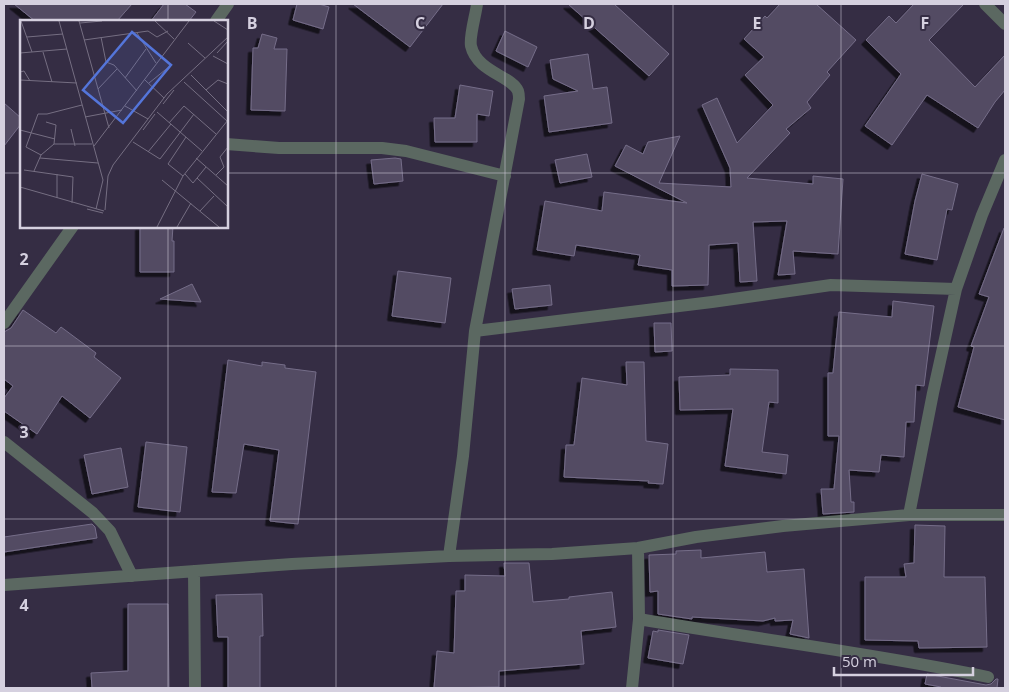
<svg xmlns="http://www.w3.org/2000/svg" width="1009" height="692" font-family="'Open Sans',sans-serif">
  <defs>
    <filter id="shadow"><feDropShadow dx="-4.5" dy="4.5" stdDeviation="0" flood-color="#0009"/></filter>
  </defs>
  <rect width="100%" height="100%" fill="#352d44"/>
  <path fill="#534b64" stroke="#756d88" filter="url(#shadow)" d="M14,4H132L117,21H35Z
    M164,4H185L196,12L189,21H151Z
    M297,4H319L329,7L323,29L293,20Z
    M353,4H443L410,47Z
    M568,4H614L669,54L649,76Z
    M780,4H816L856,40L827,72L830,75L807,102L811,108L786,129L790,133L747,178L813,184V176L843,179L838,254L793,251L795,274L778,275L787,221L753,222L757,281L740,282L738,243L709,245L708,285L672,286V270L638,265L640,255L576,245L574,256L537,250L545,201L602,211L604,192L687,203L615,166L626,145L643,154L648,142L680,136L659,183L731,187L730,168L702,105L717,98L737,143L773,105L745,75L764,57L744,39L765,16L767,18Z
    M914,4H964L929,40L975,87L1005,55V90L995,102L978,128L927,95L892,145L865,126L901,74L866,40L889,16L896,23Z
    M505,31L537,47L528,67L496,51Z
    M262,34L277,38L274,49H287L285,111L251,110L253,48H258Z
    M588,54L593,89L607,87L612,123L549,132L544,96L578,91L553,79L550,60Z
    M460,85L493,91L489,116L477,114V142H435L434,118H455Z
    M4,103L21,118V124L4,146Z
    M587,154L592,177L560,183L555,160Z
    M395,158L401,159L403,181L374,184L371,160Z
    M922,174L958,184L952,210L947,209L937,260L905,254L915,201Z
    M140,226H173L172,241H174V272H140Z
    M1004,228H1005V420L958,407L974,347L971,346L989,297L979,294Z
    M398,271L451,278L445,323L392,316Z
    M192,284L201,302L160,299Z
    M550,285L552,305L515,309L512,289Z
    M893,301L934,306L924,386L916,385L914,422H906L904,457L881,455L879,472L849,470L851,502H854V512L823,514L821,489H834L839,436H828V373H833L839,312L892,317Z
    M23,310L56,333L61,327L96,353L94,357L121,378L90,418L62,396L37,434L4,411V398L13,386L4,379V332L11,328Z
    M654,323H671L672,351L655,352Z
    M228,360L262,366V362L285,365V368L316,372L298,524L270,521L279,450L244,444L236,493L212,492Z
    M626,362H644L646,441L668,444L663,484L648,483L649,481L564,477L566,445H574L582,378L627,385Z
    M730,369L778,370V403L769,402L762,452L788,455L786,474L725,466L733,409L680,410L679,377L730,375Z
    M146,442L187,447L180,512L138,507Z
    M121,448L128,487L92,494L84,455Z
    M92,524L95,527L97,538L4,552V537Z
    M915,525L945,526L944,577H985L987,647L919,648L918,641L865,640V577H906L904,564L914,563Z
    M701,550V558L765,552L767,572L804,569L809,638L790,634L793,620L775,621V618L763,621L692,617V619L658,614V591L650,592L649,555L676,554V551Z
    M504,563H529L533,602L569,599V597L612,592L616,627L581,631L584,664L499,671V687L434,688L437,651L454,653L456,591H465V575L505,576Z
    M262,594L263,636H260V688H228V637H218L216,595Z
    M128,604H168L169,688H92L91,673L128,671Z
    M658,630L689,635L683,664L648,658L653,631L658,632Z
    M927,674L986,685L991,684L996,679H998L997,688H941V687L925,684Z"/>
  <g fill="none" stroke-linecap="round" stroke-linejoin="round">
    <path stroke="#5b6861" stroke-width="12" d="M985,4L1005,24
      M216,21L228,4
      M226,144L279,148H382L406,151L505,176
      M4,323L73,226
      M475,331L712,302L831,285L956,289
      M4,442L93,513L110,531L132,576
      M909,515L933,393L956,289L982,215L1005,160
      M449,556L463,456L475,331L519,99C519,96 519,94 518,91C512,76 477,72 471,46C469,37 476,14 477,4
      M194,571L195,688
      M4,585L292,564L449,556L552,554L638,548L696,537L783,526L909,515H1005
      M639,619C755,639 873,653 988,677
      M632,688L639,619L638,548"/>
  </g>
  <path fill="none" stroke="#d5d0df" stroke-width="1" stroke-opacity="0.55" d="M168,4V21M336,4V688M505,4V688M673,4V688M841,4V688M4,173H21M226,173H1005M168,226V688M4,346H1005M4,519H1005"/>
  <g transform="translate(20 20)">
    <rect width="208" height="208" fill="#352d44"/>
    <path fill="none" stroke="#756e82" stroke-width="1" d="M1,1L12,32M39,1L83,160L76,189M59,1L89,108M135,1L154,19M194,1L208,10M60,3L82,1M117,13L136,43M7,17L43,14M81,17L86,42L94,45L117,71M64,20L128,11L137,17L148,11M168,23L185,38M23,32L32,62M0,33L47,29M197,33L208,21M193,36L208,44M0,52L4,51L10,61M171,55L208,92M105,58L126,29M0,60L57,63M125,60L144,78M164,62L207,101M129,63L150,46M78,69L97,49M186,70L198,60L208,64M143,84L154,70M105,86L128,99M137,92L182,131M65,97L102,90M149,103L164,86L196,114M51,109L55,126M0,110L35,119M123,110L135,94M113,122L140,139L174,94M34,124H72M74,126L169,1M128,132L151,104M21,135L6,127L18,94H27L62,85M20,138L78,143M176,138L208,166M4,150L53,157L52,183M14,151L21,135L34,124L36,105L26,102M165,154L173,163L186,147M196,155L204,147L200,137L208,127M163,156L148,144L166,117M177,158L208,187M142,160L199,207M0,167L84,191M37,178V154M67,189L83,193M85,190L88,156L93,145L147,74L208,17M180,191L194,176M137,207L163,156L208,100M157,207L171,183"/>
    <path fill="#5475da" fill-opacity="0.15" stroke="#5475da" stroke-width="2.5" d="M112,12L151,45L103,103L63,70Z"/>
    <rect width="208" height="208" fill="none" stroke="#d5d0df" stroke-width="2.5"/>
  </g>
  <g font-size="16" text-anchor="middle" font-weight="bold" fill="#d5d0df" stroke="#352d44" stroke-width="4" stroke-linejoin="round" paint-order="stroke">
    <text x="252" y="29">B</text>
    <text x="420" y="29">C</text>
    <text x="589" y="29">D</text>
    <text x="757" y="29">E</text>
    <text x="925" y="29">F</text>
    <text x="24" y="265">2</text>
    <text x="24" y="438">3</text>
    <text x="24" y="611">4</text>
  </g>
  <rect width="1009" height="692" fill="none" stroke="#d5d0df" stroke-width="10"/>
  <path d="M834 667v8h139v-8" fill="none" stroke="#d5d0df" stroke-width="2.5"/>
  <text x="842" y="667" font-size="15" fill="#d5d0df" stroke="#352d44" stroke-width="4" paint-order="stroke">50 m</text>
</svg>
